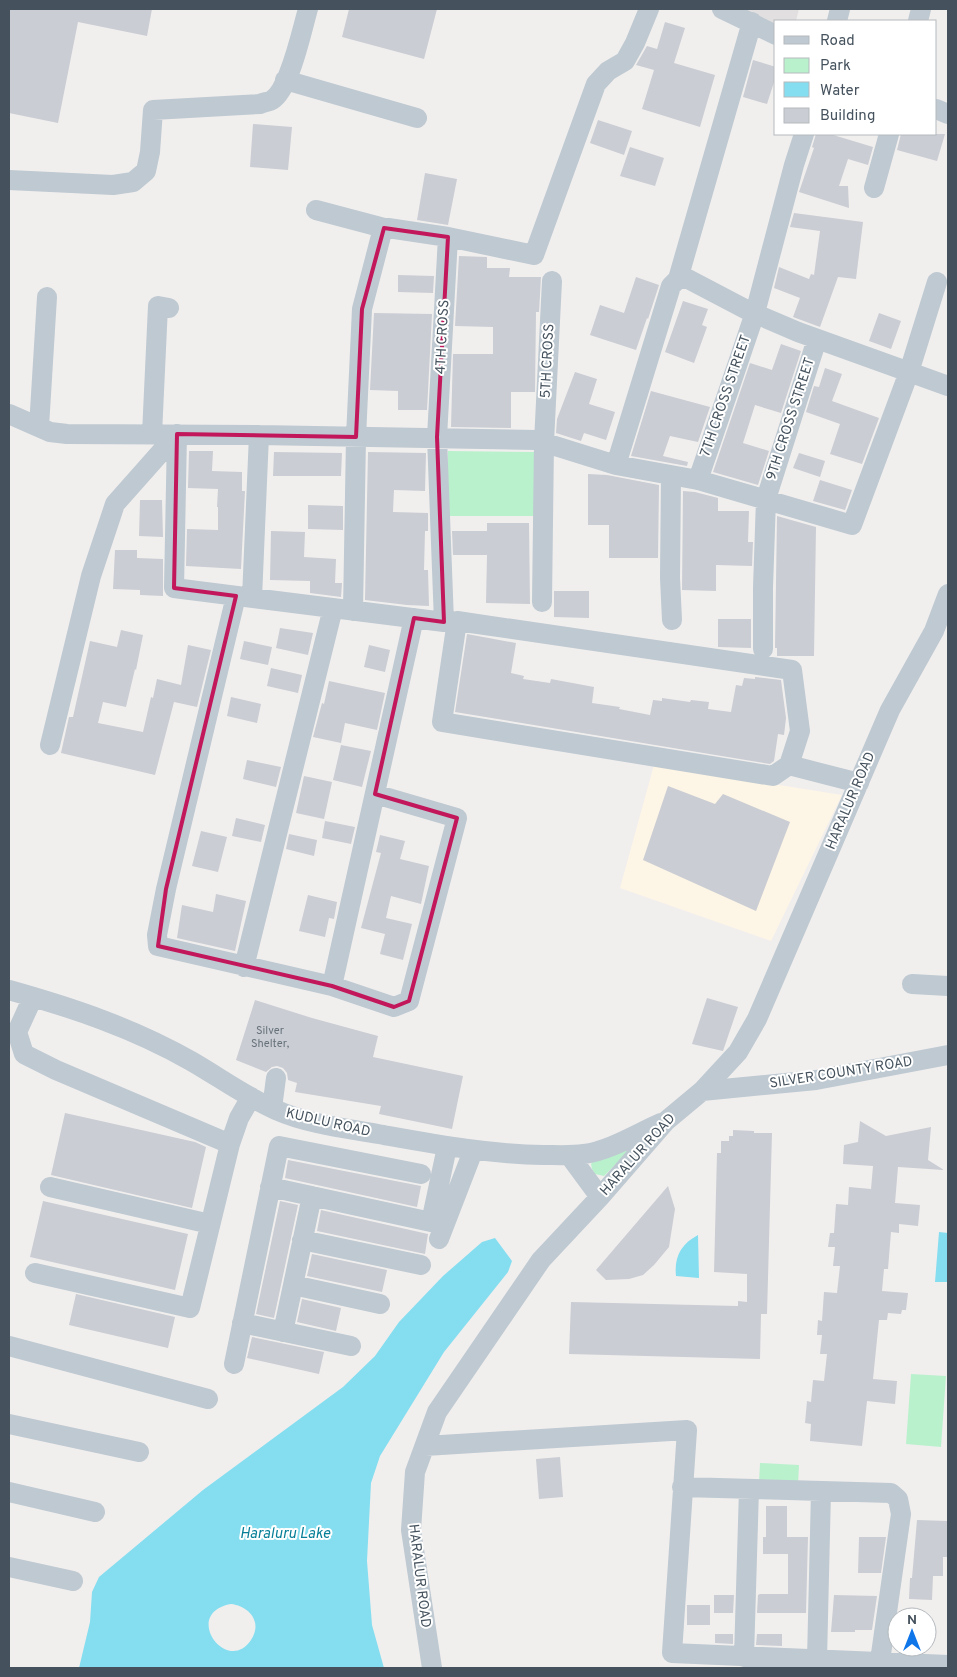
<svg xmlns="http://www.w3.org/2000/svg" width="957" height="1677" font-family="Overpass,sans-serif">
  <rect width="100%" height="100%" fill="#f1eeee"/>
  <path fill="#fdf5e6" d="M654,765L842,795L771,941L620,888Z"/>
  <path fill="#e2dfe0" d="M738,9H799L796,21H776V26Z"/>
  <path fill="#baf1cd" d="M448,451L536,452V516H448Z
    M636,1144L604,1176L595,1174L592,1169L591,1164L595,1159Z
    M911,1374L946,1376L941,1447L906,1444Z
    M760,1463L799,1465L798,1485L759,1482Z"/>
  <path fill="#84def0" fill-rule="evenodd" d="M939,1232L948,1233V1282H935Z
    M698,1235L699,1278L676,1276C674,1257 681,1244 698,1235Z
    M495,1238L512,1261L508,1272L444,1352L380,1456L371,1483L367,1561L372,1625L384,1668H79L90,1622L92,1592L99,1577L203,1490L343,1387L375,1356L399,1322L443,1276L482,1242ZM231,1604C249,1606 263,1622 251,1640C227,1676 181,1613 231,1604Z"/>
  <path fill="#cacdd3" d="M9,9H152L147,36L78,22L58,123L9,113Z
    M349,9H437L424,59L342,37Z
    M665,22L685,28L674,63L715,75L700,127L642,109L654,70L636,65L647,46L657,49Z
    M753,60L776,67V76L767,104L743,97Z
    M598,120L632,131L624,155L590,143Z
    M253,124L292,127L288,170L250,167Z
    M816,134H830L873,147L868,165L848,159L839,186H848L849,208L799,192L814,148L812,147Z
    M901,134H945L937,161L897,150Z
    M630,147L664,158L655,186L620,176Z
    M425,173L457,179L448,225L417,220Z
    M794,213L863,222L856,279L838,277L820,327L793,317L800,298L774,288L779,267L809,279L811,274L814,275L820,231L790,227Z
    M459,256L487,257V268H510L509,277H541L539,312H536L535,392H511V428L451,427L453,354H493V327L455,326Z
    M398,275L434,276L433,293L398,292Z
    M636,277L659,285L648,319L647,318L636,350L590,335L600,305L624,313Z
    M683,301L708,309L702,325L707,327L694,363L665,352Z
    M374,313L432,314L427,410H398V391L370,390Z
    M879,313L901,321L891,349L869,341Z
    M781,344L801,351L781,413L755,405L743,443L769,451L758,485L713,472L750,363L772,370Z
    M825,368L842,374L832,401L879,418L862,464L830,454L840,424L806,412L814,386L819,387Z
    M575,372L597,379L589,404L615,412L606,440L584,433L581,441L556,433L557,419Z
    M651,391L710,407L698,442L670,436L663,456L688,462L687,466L631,456Z
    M189,451H213L212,471L242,472V491H245L241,569L186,566L187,529L218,530V507H217L218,489L188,488Z
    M274,452L342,453L341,476H273Z
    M368,452L426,453L425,491L394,490L393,512L428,513V531H425L424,570H428L429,606L407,605L365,600Z
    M799,453L825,461L820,477L793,468Z
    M588,474L607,475L659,485L658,558H609V525H588Z
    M820,480L852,490L845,510L813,501Z
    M683,491L695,492L718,498V511H749L748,542H753L752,566L716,565V591L682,590Z
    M140,500H162L163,537L139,536Z
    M308,505L343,506V530L308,529Z
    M777,516L816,527L814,656H777V648H775Z
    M487,523H529L530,604L486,603L487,555H453L452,531H487Z
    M271,531L305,532L304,557L336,559L335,583H342L341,597L310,593V581L270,580Z
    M115,550H137V558L163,559V596L140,595V590L113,589Z
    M554,591H589V618L554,617Z
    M718,619H751V648L718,647Z
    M280,628L313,633L308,655L276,648Z
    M121,630L143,635L136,670L135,669L126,707L103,702L98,723L143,732L151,697L153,698L157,679L181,685L188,645L211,650L197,707L174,702L155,775L61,753L69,717H73L90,641L117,647Z
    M467,634L516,643L511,673L524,676L523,679L550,683L551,679L594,687L592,703L620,707L619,709L650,715L653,700L662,701V698L690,702L691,700L709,702L708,709L731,712L736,685L742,686L744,678L755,679V677L781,680L786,718L784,735L778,734L774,761L770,764L455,712Z
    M244,641L272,647L268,665L240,659Z
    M369,645L390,650L385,672L364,667Z
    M271,668L302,675L298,693L267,686Z
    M329,681L385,693L377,730L345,723L341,743L313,737L322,703L324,704Z
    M231,697L261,704L257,723L227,716Z
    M341,745L371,751L362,787L333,780Z
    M247,760L281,767L276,787L243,779Z
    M304,776L332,782L324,819L296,813Z
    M668,786L715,804L723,794L790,822L756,911L643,860Z
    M236,818L265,825L261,842L232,836Z
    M325,821L355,827L351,844L322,838Z
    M201,831L227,837L218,872L192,866Z
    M289,834L317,840L314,856L286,849Z
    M380,835L405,841L400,859L429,866L421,904L391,896L386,918L412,924L403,960L380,954L385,934L361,928L381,853L376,852Z
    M216,894L246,901L235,951L177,938L182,905L213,912Z
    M308,895L337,902L334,919L329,918L325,937L299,931Z
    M707,998L738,1007L723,1051L692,1044Z
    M255,1000L312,1018L378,1036L373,1057L463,1076L452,1129L379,1114L381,1106L295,1092L297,1083L288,1080L287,1073L283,1068L277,1066L272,1067L266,1072L236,1060Z
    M65,1113L195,1142L206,1147L192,1208L51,1175Z
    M860,1121L886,1136L931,1127L928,1160L944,1170L898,1167L895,1203L920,1205L918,1226L899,1224V1233L891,1232L888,1269H884L882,1291L908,1293L906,1310H902L901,1314L888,1313L887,1320H879L873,1379L897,1381L895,1404L867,1401L862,1446L810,1441L811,1424L805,1423L807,1401L811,1402L813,1380L824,1381L827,1354H820L822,1335H817L818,1320L822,1321L824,1292L837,1293L840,1266H833L835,1247H828L830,1233H834L836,1204L848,1205L849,1187L871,1189L873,1166L843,1164L844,1145L858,1142Z
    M733,1130L754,1131V1133H772L767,1314H761L760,1359L569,1354L571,1302L738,1306V1301L747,1302V1274L714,1272L717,1153H721V1141H729V1136H733Z
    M288,1160L421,1186L417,1207L285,1178Z
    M668,1186L675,1209L669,1247L654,1265L643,1275L629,1279L606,1280L596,1270Z
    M43,1201L188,1234L175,1290L30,1257Z
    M280,1201L298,1205L274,1318L256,1314Z
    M321,1210L428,1234L425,1254L317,1231Z
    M312,1254L387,1270L382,1292L307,1276Z
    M76,1294L175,1317L168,1348L69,1325Z
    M302,1299L341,1308L336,1331L297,1322Z
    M252,1337L324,1352L319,1374L247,1358Z
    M560,1457L563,1497L539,1499L536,1459Z
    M766,1506H787V1537H808L806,1613H757L758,1595L760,1594H788V1554H763V1537H766Z
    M917,1520L948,1521L947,1557H943V1576H933L932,1600L909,1599L910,1578H912Z
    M859,1537H886L881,1573H858Z
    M714,1595H734L733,1613H714Z
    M834,1595L877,1596L872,1630H855V1632H831Z
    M687,1605H710V1625H687Z
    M715,1634H733V1644L715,1643Z
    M757,1634H782V1646L756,1645Z"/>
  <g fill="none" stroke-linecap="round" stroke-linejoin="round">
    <path stroke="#bec9d1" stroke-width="20" d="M722,9L776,35
      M837,21L840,9
      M918,21L921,9
      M285,80L417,118
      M936,109L948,114
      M9,180L113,185L133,182L146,171L150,152L153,110L260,104C264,102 269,102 272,100C290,89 302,29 308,9
      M874,188L889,134
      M316,210L384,228
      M678,279L752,22
      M9,414L50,432L67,434L259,435L536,440L616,465L671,286L678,279H688L749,311L798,332L948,386
      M39,427L47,297
      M152,434L158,306L169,308
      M177,434L174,588L444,622L437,437L448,237
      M616,465L698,480L852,525L909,372L937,282
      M671,475L670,578L672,620
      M698,480L755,313L794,165L804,134
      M236,596L166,889L157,935L158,946L332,986L394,1007L409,1001L457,818L375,794
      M252,598L259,435
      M542,602L544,442L552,281
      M353,611L356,437L362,309L382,232L384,228H388L448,237L534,255L596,84L608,71L625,61L635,43L649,9
      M763,649V588L766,499L817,339
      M50,745L91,576L115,504L177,434
      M789,765L773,776L442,722L457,621L792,670L800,731L789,765L859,783
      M244,967L333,608
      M912,984L948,986
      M332,986L414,618
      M9,990C73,1008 133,1028 191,1061C219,1077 246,1097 276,1110C308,1124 344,1128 378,1134C434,1144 486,1154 543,1155C556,1155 571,1156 584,1154C609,1151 638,1133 661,1123
      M33,997L17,1032L24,1054L56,1070L230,1144
      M702,1091L816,1080L948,1055
      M272,1108L276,1078
      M569,1155L600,1197
      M50,1187L210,1224
      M270,1187L431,1222L447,1147
      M439,1239L473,1151
      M302,1240L421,1265
      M35,1273L190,1308L230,1144L239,1118L251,1097
      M293,1285L380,1304
      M242,1323L351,1346
      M283,1332L312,1196
      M9,1346L208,1399
      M234,1364L279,1146L421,1174
      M9,1424L139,1452
      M425,1446L687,1430L672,1653L948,1665
      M682,1487L891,1493L898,1499L901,1514L879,1668
      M9,1492L95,1512
      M9,1567L73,1581
      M744,1657L749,1489
      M817,1660L821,1491
      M432,1668L411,1530L415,1472L437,1412L541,1260L600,1197L666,1121L702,1091L738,1052L757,1019L890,710L934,631L948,594"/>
  </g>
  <path fill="none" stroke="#c2185b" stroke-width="4" stroke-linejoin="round" d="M384,228L448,237L437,437L444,622L414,618L375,794L457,818L409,1001L394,1007L332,986L158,946L166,889L236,596L174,588L177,434L356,437L362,309Z"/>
  <g text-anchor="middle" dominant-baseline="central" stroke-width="4" stroke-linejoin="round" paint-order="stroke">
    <g font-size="11" fill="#66717a">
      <text x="270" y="1031">Silver<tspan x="270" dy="13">Shelter,</tspan></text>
    </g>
    <g font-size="14" fill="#45525d" stroke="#fff">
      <text transform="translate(443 337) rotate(-87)">4TH CROSS</text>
      <text transform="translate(548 361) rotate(-87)">5TH CROSS</text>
      <text transform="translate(726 396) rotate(-71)">7TH CROSS STREET</text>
      <text transform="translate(791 419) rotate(-72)">9TH CROSS STREET</text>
      <text transform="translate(851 801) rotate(-67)">HARALUR ROAD</text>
      <text transform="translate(841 1073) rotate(-9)">SILVER COUNTY ROAD</text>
      <text transform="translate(328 1123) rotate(13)">KUDLU ROAD</text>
      <text transform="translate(638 1155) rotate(-48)">HARALUR ROAD</text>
      <text transform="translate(419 1576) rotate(83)">HARALUR ROAD</text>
    </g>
    <g font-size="15" font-style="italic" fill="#077f98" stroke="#fff">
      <text x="285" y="1534">Haraluru Lake</text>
    </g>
  </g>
  <rect width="957" height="1677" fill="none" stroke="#45525d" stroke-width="20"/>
  <rect x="774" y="20" width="162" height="115" fill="#ffffff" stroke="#b5babe"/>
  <rect x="784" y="36" width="25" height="8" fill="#bec9d1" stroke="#b5babe"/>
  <text x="820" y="45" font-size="15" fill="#45525d">Road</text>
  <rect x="784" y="58" width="25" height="15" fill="#baf1cd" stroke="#b5babe"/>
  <text x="820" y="70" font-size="15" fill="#45525d">Park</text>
  <rect x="784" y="82" width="25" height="15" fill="#84def0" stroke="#b5babe"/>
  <text x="820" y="95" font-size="15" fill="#45525d">Water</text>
  <rect x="784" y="108" width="25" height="15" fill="#cacdd3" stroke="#b5babe"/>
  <text x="820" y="120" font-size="15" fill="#45525d">Building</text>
  <g transform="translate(912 1632)"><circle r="24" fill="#ffffff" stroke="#b5babe"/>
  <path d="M0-4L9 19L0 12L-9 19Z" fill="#0f76ea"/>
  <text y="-8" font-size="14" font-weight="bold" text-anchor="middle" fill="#45525d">N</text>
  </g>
</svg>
